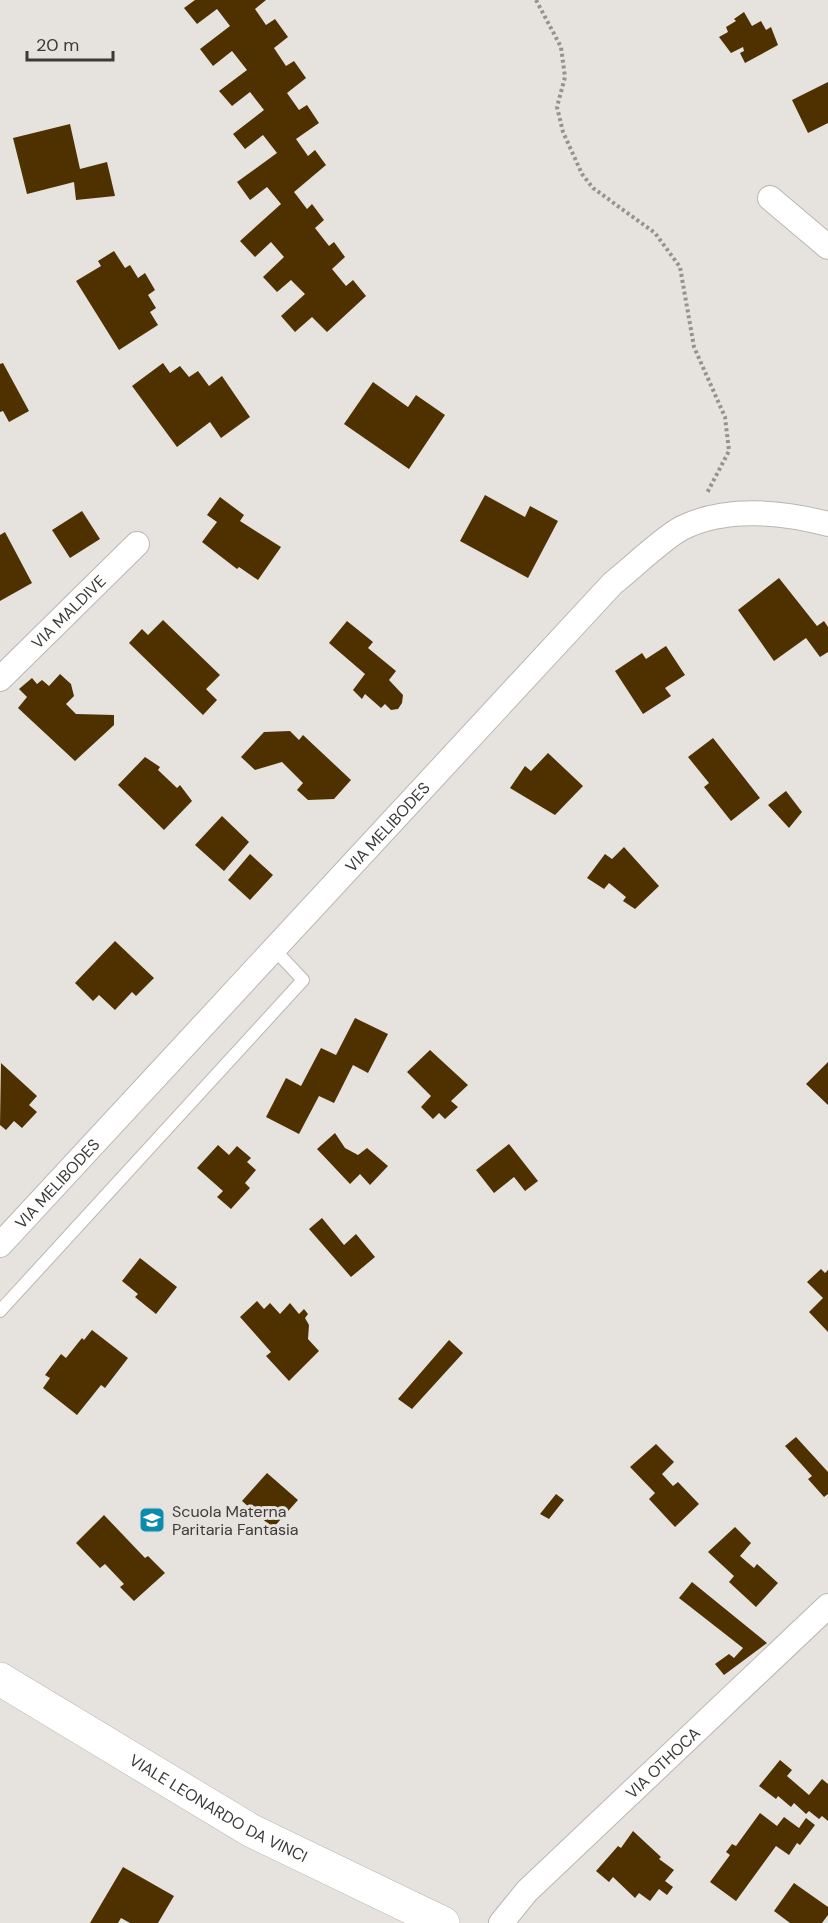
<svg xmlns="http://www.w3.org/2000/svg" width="828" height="1923" font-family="'DM Sans',sans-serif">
  <rect width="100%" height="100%" fill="#e6e3de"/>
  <path fill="#4f3100" d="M195,0H266L255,9L266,25L275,19L288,37L274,48L286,66L294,61L306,78L287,93L299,110L307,105L319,123L296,139L308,156L315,150L326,165L294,192L307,209L312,204L324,220L315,228L329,246L334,242L345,257L332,269L346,286L353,280L366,296L327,332L312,317L295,332L281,316L305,294L291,280L277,292L263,277L284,257L271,242L255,257L240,241L281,204L267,187L250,200L237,182L277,153L263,135L245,149L233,134L264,110L250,92L232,106L219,91L247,70L232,51L213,66L200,49L230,26L217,9L197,24L184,8Z
    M744,12L752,26L761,21L766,30L771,27L778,45L745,63L740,53L744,51L743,47L731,53L719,37L728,32L726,27L736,21L734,19Z
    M828,82V123L808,133L792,100Z
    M70,124L80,169L107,162L115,196L76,200L74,182L27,194L13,138Z
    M114,251L125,268L130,265L138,278L145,273L155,290L148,295L156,308L150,312L158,325L119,350L76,281L101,266L98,261Z
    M3,363L29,411L9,422L3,411L0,412V364Z
    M163,363L170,373L180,366L189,377L198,371L209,386L222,376L250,417L221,438L210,422L177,447L132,386Z
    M373,382L408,407L416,395L445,415L409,469L344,424Z
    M485,495L525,517L530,506L558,521L528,578L460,541Z
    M220,497L244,515L240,521L281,547L258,580L239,567L237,569L202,542L217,522L207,515Z
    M82,511L100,539L70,558L52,530Z
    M5,532L32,583L0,601V535Z
    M779,578L817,626L824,621L828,627V652L820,657L806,638L774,661L738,610Z
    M163,620L220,675L206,689L217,700L203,715L129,643L142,629L148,635Z
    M347,621L373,642L368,648L396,671L389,680L403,695L402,703L398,709L391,710L385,704L381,708L365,694L362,699L353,690L365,674L329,643Z
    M666,646L685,675L665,688L671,696L643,714L615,671L642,653L646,659Z
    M60,674L71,684L74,696L66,704L76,714L114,715V725L75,761L18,708L27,697L19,689L32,678L37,684L42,680L49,686Z
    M290,731L299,740L303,735L351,780L334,799L308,800L297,790L303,783L282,762L255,770L241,757L264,732Z
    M713,738L760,798L731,821L704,787L709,783L688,757Z
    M548,753L583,786L555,815L510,788L525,766L531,771Z
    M145,757L160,767L158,770L177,788L180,785L192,801L164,830L118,785Z
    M786,791L802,812L789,828L768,805Z
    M222,816L249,842L224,871L195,845Z
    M624,847L659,886L635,909L623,901L626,897L609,883L604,889L587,878L605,854L612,859Z
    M250,854L273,875L250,900L228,880Z
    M115,941L154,978L136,996L132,992L115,1010L99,995L93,1001L75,983Z
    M355,1018L388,1034L368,1073L353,1065L334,1103L319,1096L299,1134L266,1117L286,1078L301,1086L321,1048L336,1055Z
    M430,1050L468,1085L451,1101L458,1107L445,1119L439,1113L433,1119L421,1107L431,1096L407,1072Z
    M828,1062V1105L806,1084Z
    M1,1063L37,1096L29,1105L37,1112L22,1128L14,1121L6,1130L0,1125Z
    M335,1133L345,1148L358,1155L367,1148L388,1166L370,1185L360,1174L350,1184L317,1149Z
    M509,1144L538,1181L525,1191L514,1177L494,1193L476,1170Z
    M218,1145L229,1155L237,1146L251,1158L247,1162L256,1170L245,1183L250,1188L231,1209L217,1197L223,1191L197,1168Z
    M322,1218L344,1245L356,1234L375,1257L351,1277L309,1229Z
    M140,1258L177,1287L156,1314L135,1297L138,1294L122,1281Z
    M821,1269L825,1273L828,1270V1332L809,1312L823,1298L807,1282Z
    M257,1301L264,1309L270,1303L280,1314L290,1303L299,1314L304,1309L308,1314L305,1318L309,1325L308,1339L319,1351L289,1381L266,1356L271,1352L240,1317Z
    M92,1330L128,1358L105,1388L101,1385L77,1415L43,1388L50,1378L45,1375L61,1354L66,1358L82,1338L84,1340Z
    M449,1340L463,1353L412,1409L398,1399Z
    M796,1437L828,1472V1494L824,1497L808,1479L812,1476L785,1446Z
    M656,1444L674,1462L662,1474L673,1486L678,1482L699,1504L675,1527L649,1499L655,1493L630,1467Z
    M267,1473L298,1500L273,1528L242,1501Z
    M556,1494L564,1500L549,1519L540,1514Z
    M104,1515L145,1558L148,1556L165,1573L134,1601L120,1587L124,1584L105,1564L100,1568L76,1543Z
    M735,1527L751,1543L740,1556L754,1568L757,1564L778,1583L756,1607L729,1582L734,1576L708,1552Z
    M692,1582L767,1643L724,1675L715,1664L729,1654L734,1658L743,1648L679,1598Z
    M780,1760L792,1770L787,1776L809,1795L822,1779L828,1784V1821L822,1816L819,1819L809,1811L806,1814L794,1803L791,1807L778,1796L776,1799L759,1786Z
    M760,1813L777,1826L784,1817L799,1828L806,1818L815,1825L800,1845L797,1843L789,1855L776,1846L736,1901L710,1882L730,1855L726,1852L732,1844L736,1846Z
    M633,1831L661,1857L659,1859L674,1870L665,1881L673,1887L667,1895L659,1889L650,1901L639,1893L635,1898L613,1877L609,1882L596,1871L618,1846L621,1848Z
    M123,1867L174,1896L158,1923H130L121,1918L118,1923H90Z
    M794,1883L828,1907V1915L822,1923H790L774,1911Z"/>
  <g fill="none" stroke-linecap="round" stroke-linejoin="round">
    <g stroke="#bab6b2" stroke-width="14">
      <path id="lane" d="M0,1311L303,980L274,949"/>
    </g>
    <g stroke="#bab6b2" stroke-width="26">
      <g id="street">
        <path d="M770,198L828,247"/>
        <path id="s1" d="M0,679L137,544"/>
        <path id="s2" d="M0,1245L613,583C631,569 664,537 682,528C726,506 783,512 828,524"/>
        <path id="s3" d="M501,1923L527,1891L828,1606"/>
      </g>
    </g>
    <g stroke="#bab6b2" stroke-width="34">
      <g id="secondary">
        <path id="s4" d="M0,1679L250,1830L443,1923"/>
      </g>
    </g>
    <path stroke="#95938f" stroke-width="4" stroke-dasharray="3 3" stroke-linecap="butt" d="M536,0L561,47L565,77L557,107L563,132L582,174L593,188L655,233L680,267L694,347L725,417L729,451L707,493"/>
    <use href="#lane" stroke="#fff" stroke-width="12"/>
    <use href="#street" stroke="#fff" stroke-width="24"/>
    <use href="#secondary" stroke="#fff" stroke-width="33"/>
  </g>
  <defs>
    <g id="school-square" transform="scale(1.35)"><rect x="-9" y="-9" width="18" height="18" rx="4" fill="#0d8bad" stroke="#e6e3de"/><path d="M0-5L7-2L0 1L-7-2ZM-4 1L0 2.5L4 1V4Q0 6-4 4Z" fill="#fff"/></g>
  </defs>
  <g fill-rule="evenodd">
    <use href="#school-square" x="152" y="1520"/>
  </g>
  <g text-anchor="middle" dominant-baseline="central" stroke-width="6" stroke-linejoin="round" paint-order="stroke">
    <g font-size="16" fill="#3b3a38" stroke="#e6e3de">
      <text stroke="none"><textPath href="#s1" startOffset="96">VIA MALDIVE</textPath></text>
      <text stroke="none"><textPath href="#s2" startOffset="570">VIA MELIBODES</textPath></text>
      <text stroke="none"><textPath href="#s2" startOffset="84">VIA MELIBODES</textPath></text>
      <text stroke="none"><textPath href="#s3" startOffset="228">VIA OTHOCA</textPath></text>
      <text stroke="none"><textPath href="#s4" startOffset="254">VIALE LEONARDO DA VINCI</textPath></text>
    </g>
    <g font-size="16" fill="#3b3a38" stroke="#e6e3de" text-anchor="start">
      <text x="172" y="1511">Scuola Materna<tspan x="172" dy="18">Paritaria Fantasia</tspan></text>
    </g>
  </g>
  <path d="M27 51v9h86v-9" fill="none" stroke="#3b3a38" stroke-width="3"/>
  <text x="36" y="51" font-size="18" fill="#3b3a38" stroke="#e6e3de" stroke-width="4.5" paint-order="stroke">20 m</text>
</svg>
